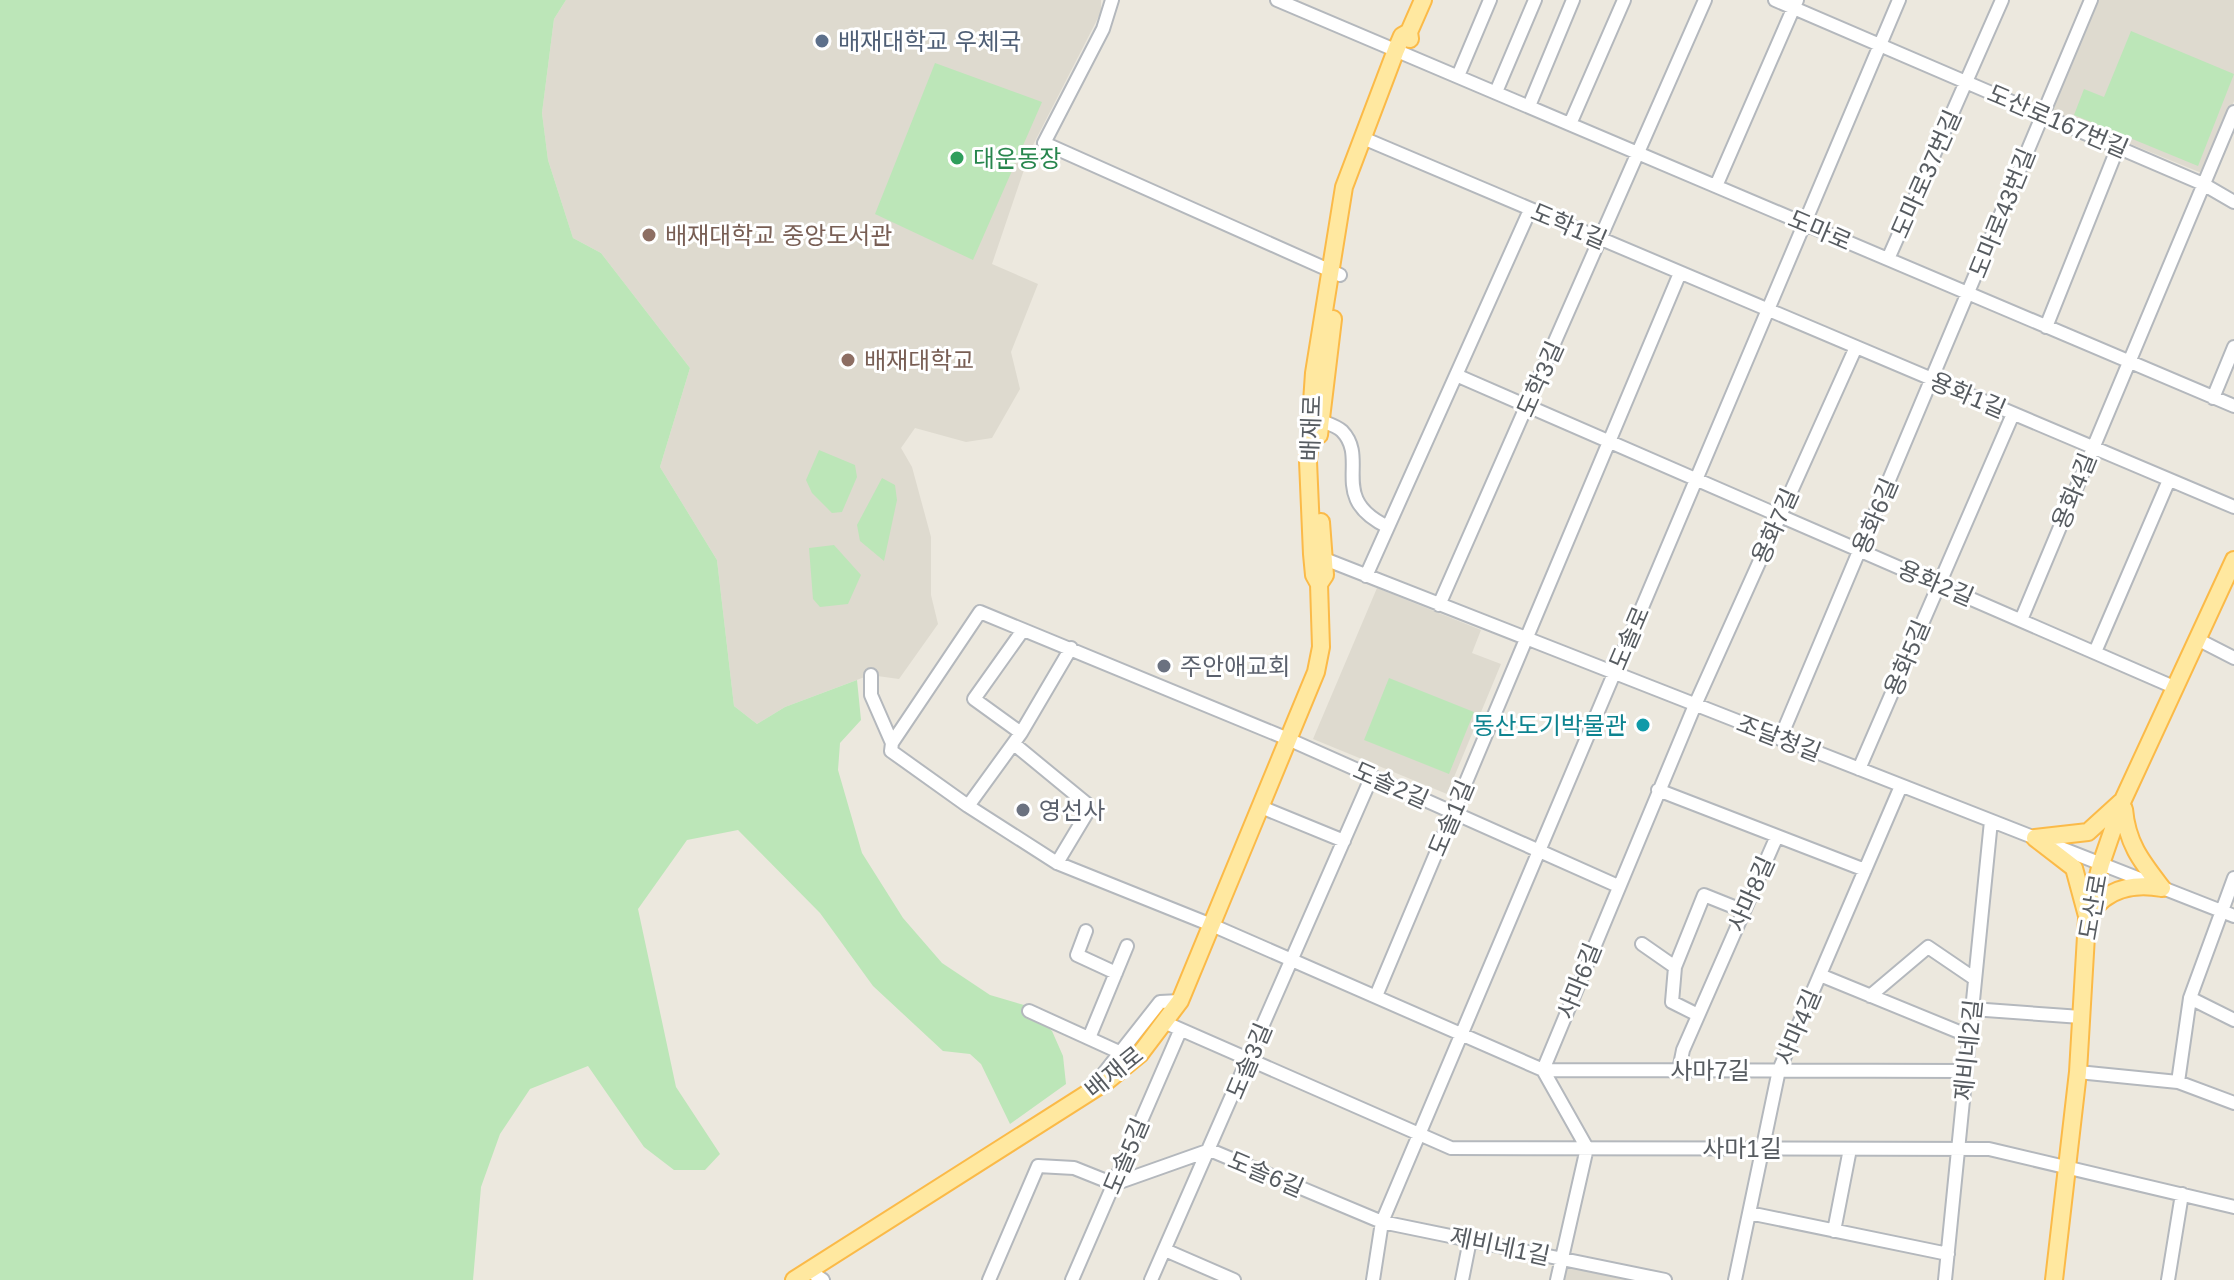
<svg xmlns="http://www.w3.org/2000/svg" width="2234" height="1280" font-family="Helvetica,'Noto Sans KR',sans-serif">
  <rect width="100%" height="100%" fill="#ece8de"/>
  <path fill="#dedacf" d="M566,0H1101V12L1031,149L992,264L1038,284L1011,352L1020,389L992,438L966,442L915,428L901,448L912,467L931,537V595L938,624L899,679L870,675L785,707L757,724L734,706L717,560L660,467L690,368L601,253L573,238L548,160L542,113L554,19Z
    M2099,0H2234V101L2204,174L2052,112Z
    M1377,588L1481,630L1472,653L1501,664L1447,794L1313,739Z
    M1561,1259L1665,1280H1557Z"/>
  <path fill="#bce6b8" d="M0,0H566L554,19L542,113L548,160L573,238L601,253L690,368L660,467L717,560L734,706L757,724L785,707L857,680L861,720L840,743L838,770L862,853L903,918L942,963L990,995L1024,1005L1052,1031L1063,1056L1066,1084L1010,1124L981,1064L970,1054L943,1051L873,986L820,913L738,830L687,840L638,909L676,1087L720,1154L705,1170H674L644,1147L588,1066L530,1089L500,1134L481,1187L473,1280H0Z
    M2131,31L2234,74L2198,166L2074,115L2084,89L2104,97Z
    M935,63L1042,102L973,260L875,214Z
    M819,450L855,465L857,477L842,512L832,513L812,493L806,480Z
    M882,478L895,485L897,500L884,561L860,541L857,525Z
    M834,545L861,575L848,604L820,607L813,599L809,548Z
    M1389,678L1474,712L1449,774L1364,740Z"/>
  <g fill="none" stroke-linecap="round" stroke-linejoin="round">
    <g stroke="#b4b8bd" stroke-width="16">
      <path id="minor" d="M1112,0L1103,29L1044,143L1340,275
        M1277,0L2234,406
        M1775,0L2203,184L2234,202
        M1458,76L1490,0
        M1496,92L1535,0
        M1529,106L1573,0
        M1570,124L1624,0
        M1370,141L2234,507
        M1716,186L1797,0
        M1888,259L2002,0
        M2046,327L2118,147
        M1456,375L2176,688
        M2213,398L2234,347
        M1319,420C1326,423 1337,426 1342,431C1370,460 1327,498 1388,527
        M1317,556L2234,916
        M1366,576L1530,210
        M1439,605L1705,0
        M2021,620L2234,112
        M2197,639L2234,658
        M2095,652L2169,480
        M871,675V695L892,743L891,751L968,806L1057,863L1214,926L1543,1070L1966,1071
        M1021,733L974,699L1023,630
        M1780,739L2091,0
        M892,743L980,612L1288,739L1618,886
        M1014,744L1087,804V813L1057,863
        M1859,769L2013,414
        M1658,790L1865,870
        M968,806L1021,733L1071,648
        M1261,807L1344,841
        M1086,931L1077,955L1116,973
        M1642,944L1675,967
        M1820,975L1969,1036
        M1376,996L1680,273
        M1870,996L1928,947L1975,979
        M2190,998L2234,1020
        M1972,1009L2081,1017
        M1029,1011L1119,1052
        M1698,1015L1672,1002L1675,967L1704,895L1744,911
        M1166,1023L1451,1148L1989,1149L2234,1207
        M1089,1038L1127,946
        M1679,1070L1683,1050L1777,836
        M2078,1072L2178,1082L2234,1103
        M2178,1082L2190,998L2234,878
        M1093,1087L1160,1002L1180,1001
        M1749,1213L1948,1254
        M1834,1231L1850,1149
        M1165,1250L1234,1280
        M808,1270L823,1280
        M989,1280L1038,1166L1074,1168L1114,1184L1210,1150L1382,1222L1665,1280
        M1072,1280L1180,1031
        M1151,1280L1372,776
        M1373,1280L1382,1222L1899,0
        M1462,1280L1470,1240
        M1557,1280L1587,1148L1543,1070L1695,705L1856,347
        M1735,1280L1779,1070L1901,786
        M1945,1280L1991,821
        M2168,1280L2182,1194"/>
    </g>
    <g stroke="#fbba48" stroke-width="20">
      <path id="major" d="M1410,39L1409,32L1423,0
        M1319,435L1333,319
        M1319,584L1325,575L1321,522
        M2124,809C2127,844 2142,862 2162,888
        M2035,838L2074,868L2087,916
        M2035,838L2088,832L2121,802
        M2090,914C2107,888 2133,883 2162,888
        M794,1280L1107,1081L1140,1054L1180,1001L1316,672L1321,647L1319,584L1314,575L1312,554L1308,461L1314,373L1344,187L1396,50L1402,36L1409,32
        M2054,1280L2078,1072L2087,919L2101,864L2123,800L2234,560"/>
    </g>
    <use href="#minor" stroke="#fff" stroke-width="12"/>
    <use href="#major" stroke="#ffe8a0" stroke-width="16"/>
  </g>
  <circle fill="#5c6f8a" stroke="#fff" stroke-width="3" cx="822" cy="41" r="8"/>
  <circle fill="#2e9e5b" stroke="#fff" stroke-width="3" cx="957" cy="158" r="8"/>
  <g fill="#8d6e63" stroke="#fff" stroke-width="3">
    <circle cx="649" cy="235" r="8"/>
    <circle cx="848" cy="360" r="8"/>
  </g>
  <g fill="#6b7280" stroke="#fff" stroke-width="3">
    <circle cx="1164" cy="666" r="8"/>
    <circle cx="1023" cy="810" r="8"/>
  </g>
  <circle fill="#0f9aa8" stroke="#fff" stroke-width="3" cx="1643" cy="725" r="8"/>
  <g text-anchor="middle" dominant-baseline="central" stroke-width="6" stroke-linejoin="round" paint-order="stroke">
    <g font-size="24" fill="#4e5e75" stroke="#fff" text-anchor="start">
      <text x="838" y="41">배재대학교 우체국</text>
    </g>
    <g font-size="24" fill="#575c61" stroke="#fff">
      <text transform="translate(2058 121) rotate(23)">도산로167번길</text>
      <text transform="translate(1926 174) rotate(-66)">도마로37번길</text>
      <text transform="translate(2002 213) rotate(-68)">도마로43번길</text>
      <text transform="translate(1569 226) rotate(23)">도학1길</text>
      <text transform="translate(1820 230) rotate(23)">도마로</text>
      <text transform="translate(1540 379) rotate(-66)">도학3길</text>
      <text transform="translate(1968 395) rotate(23)">용화1길</text>
      <text transform="translate(1311 428) rotate(-88)">배재로</text>
      <text transform="translate(2074 491) rotate(-68)">용화4길</text>
      <text transform="translate(1875 516) rotate(-67)">용화6길</text>
      <text transform="translate(1775 526) rotate(-66)">용화7길</text>
      <text transform="translate(1936 583) rotate(23)">용화2길</text>
      <text transform="translate(1629 638) rotate(-67)">도솔로</text>
      <text transform="translate(1907 658) rotate(-67)">용화5길</text>
      <text transform="translate(1779 738) rotate(21)">조달청길</text>
      <text transform="translate(1391 785) rotate(24)">도솔2길</text>
      <text transform="translate(1451 818) rotate(-67)">도솔1길</text>
      <text transform="translate(1751 894) rotate(-66)">사마8길</text>
      <text transform="translate(2093 907) rotate(-80)">도산로</text>
      <text transform="translate(1579 981) rotate(-68)">사마6길</text>
      <text transform="translate(1798 1027) rotate(-67)">사마4길</text>
      <text transform="translate(1968 1050) rotate(-84)">제비네2길</text>
      <text transform="translate(1249 1061) rotate(-67)">도솔3길</text>
      <text x="1710" y="1070">사마7길</text>
      <text transform="translate(1114 1072) rotate(-39)">배재로</text>
      <text x="1742" y="1148">사마1길</text>
      <text transform="translate(1126 1156) rotate(-67)">도솔5길</text>
      <text transform="translate(1266 1174) rotate(23)">도솔6길</text>
      <text transform="translate(1500 1246) rotate(12)">제비네1길</text>
    </g>
    <g font-size="24" fill="#27864d" stroke="#fff" text-anchor="start">
      <text x="973" y="158">대운동장</text>
    </g>
    <g font-size="24" fill="#785e54" stroke="#fff" text-anchor="start">
      <text x="665" y="235">배재대학교 중앙도서관</text>
      <text x="864" y="360">배재대학교</text>
    </g>
    <g font-size="24" fill="#5b616d" stroke="#fff" text-anchor="start">
      <text x="1180" y="666">주안애교회</text>
      <text x="1039" y="810">영선사</text>
    </g>
    <g font-size="24" fill="#0d838f" stroke="#fff" text-anchor="end">
      <text x="1627" y="725">동산도기박물관</text>
    </g>
  </g>
</svg>
